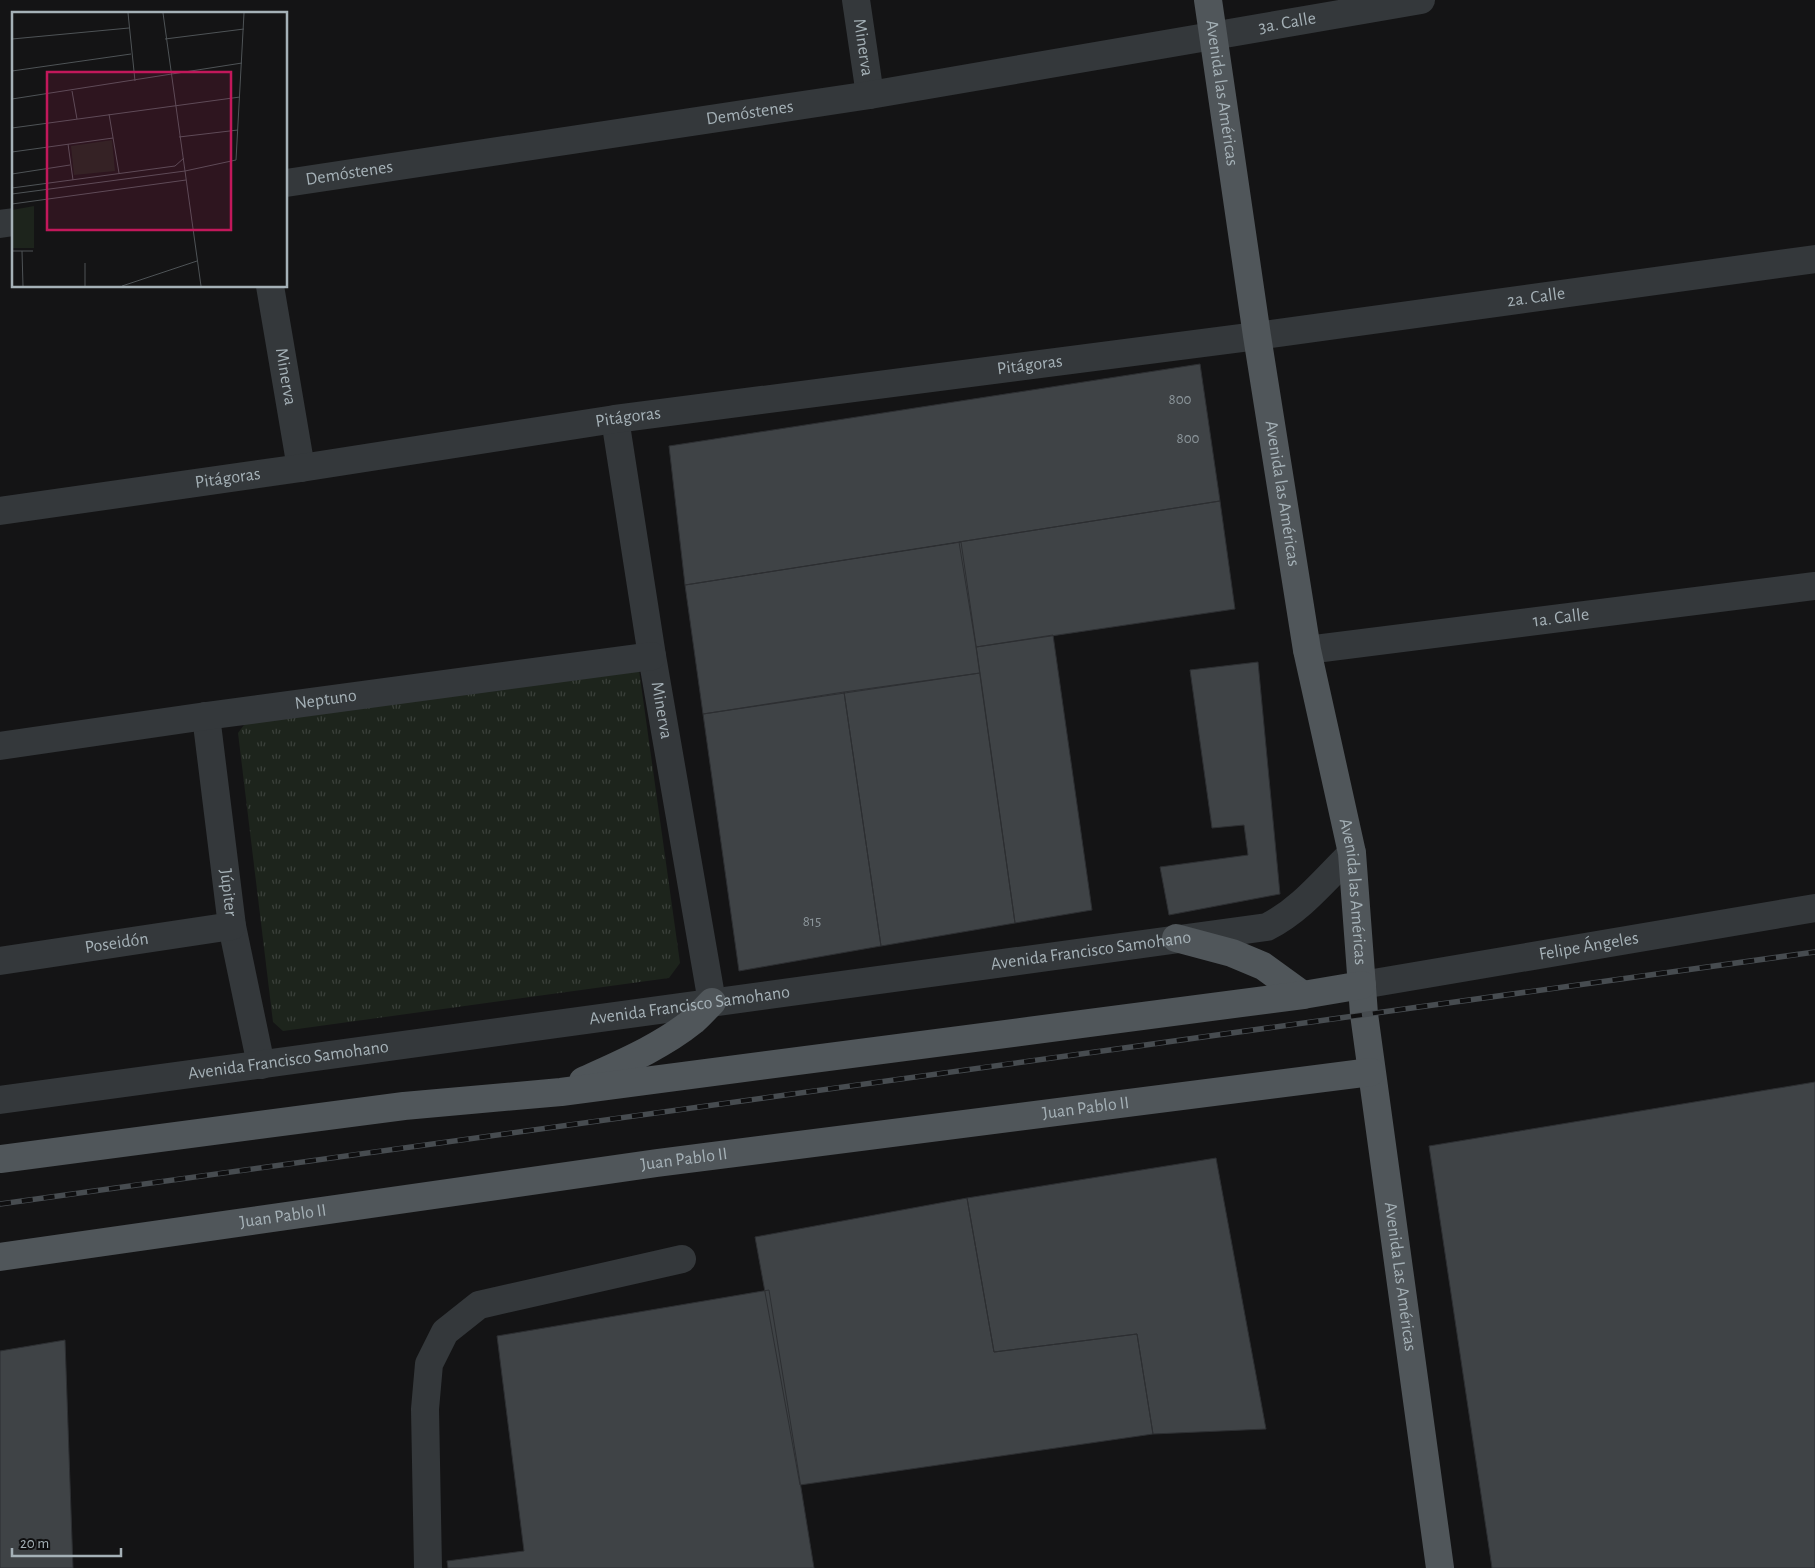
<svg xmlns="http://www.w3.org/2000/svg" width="1815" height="1568" font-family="'Alegreya Sans',sans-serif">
  <defs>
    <pattern id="park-tufts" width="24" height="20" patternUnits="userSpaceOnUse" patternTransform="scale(1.25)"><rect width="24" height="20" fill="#1d241c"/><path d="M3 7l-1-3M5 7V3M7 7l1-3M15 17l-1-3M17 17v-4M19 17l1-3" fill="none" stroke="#3b413b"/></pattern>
  </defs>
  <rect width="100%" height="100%" fill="#141415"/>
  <path fill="url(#park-tufts)" d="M639,670L680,963L669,978L283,1031L273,1022L238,733L247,721Z"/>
  <path fill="#3f4346" stroke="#2d2f32" d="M1200,364L1220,501L685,585L669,446Z
    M1220,501L1235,609L976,647L959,542Z
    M961,542L980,673L703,714L685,585Z
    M1053,635L1092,910L1015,923L976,647Z
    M1258,662L1280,894L1169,915L1160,867L1248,855L1244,825L1212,828L1190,670Z
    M980,673L1015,923L881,946L844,692Z
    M844,692L881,946L739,971L703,714Z
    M1815,1082V1568H1492L1429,1146Z
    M1216,1158L1266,1429L1153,1434L1137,1334L994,1352L967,1198Z
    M967,1198L994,1352L1137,1334L1153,1434L800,1485L755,1237Z
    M769,1290L814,1568H448L447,1561L524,1551L497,1336Z
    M65,1340L73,1568H0V1351Z"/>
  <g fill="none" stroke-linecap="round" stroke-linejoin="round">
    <g stroke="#34383b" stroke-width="28">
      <path id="s1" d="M856,0L870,95"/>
      <path id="s2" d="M286,183L870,95L1421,0"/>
      <path d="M0,224L14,222"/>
      <path id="s3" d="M270,286L301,468"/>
      <path id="s4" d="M615,419L652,656L712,1002"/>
      <path id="s5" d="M0,511L301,468L615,419L1257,336L1815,259"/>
      <path id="s6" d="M1307,650L1815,586"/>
      <path id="s7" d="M206,716L232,926L261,1065"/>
      <path id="s8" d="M0,746L206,716L652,656"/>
      <path id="s9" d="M0,961L232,926"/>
      <path id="s10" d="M1362,985L1815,908"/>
      <path id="s11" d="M0,1100L1267,927C1301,910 1325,879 1352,853"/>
      <path d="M428,1568L425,1409L429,1364L445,1332L479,1305L682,1259"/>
    </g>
    <g stroke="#50565a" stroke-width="28">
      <path id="s12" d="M1208,0L1257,336L1307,650L1352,853L1364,1014L1440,1568"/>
      <path d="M1176,938L1232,953L1263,966L1303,995"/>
      <path d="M583,1081C620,1064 661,1047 693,1021C700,1015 706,1008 712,1002"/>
      <path d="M0,1159L404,1106L561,1092L1303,995L1362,985"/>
      <path id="s13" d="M0,1257L657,1163L1371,1072"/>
    </g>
    <g stroke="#474c50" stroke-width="5.5">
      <path id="rail" d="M0,1204L1815,952"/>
    </g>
    <use href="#rail" stroke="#0f0f10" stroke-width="4" stroke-dasharray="11" stroke-linecap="butt"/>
  </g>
  <g text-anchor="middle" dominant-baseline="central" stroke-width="4" stroke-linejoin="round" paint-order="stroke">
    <g font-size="15" fill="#8c969b">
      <text x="1180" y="399">800</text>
      <text x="1188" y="438">800</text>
      <text x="812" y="921">815</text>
    </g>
    <g font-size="18" fill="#a5b1b7" stroke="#0f0f10">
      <text stroke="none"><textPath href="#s2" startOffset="1014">3a. Calle</textPath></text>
      <text stroke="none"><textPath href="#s1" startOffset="48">Minerva</textPath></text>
      <text stroke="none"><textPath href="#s12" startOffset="94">Avenida las Américas</textPath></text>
      <text stroke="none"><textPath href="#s2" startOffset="469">Demóstenes</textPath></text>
      <text stroke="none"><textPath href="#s2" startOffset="64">Demóstenes</textPath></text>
      <text stroke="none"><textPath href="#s5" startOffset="1551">2a. Calle</textPath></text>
      <text stroke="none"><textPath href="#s5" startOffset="1040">Pitágoras</textPath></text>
      <text stroke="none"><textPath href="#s3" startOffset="92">Minerva</textPath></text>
      <text stroke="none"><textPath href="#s5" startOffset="635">Pitágoras</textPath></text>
      <text stroke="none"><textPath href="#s5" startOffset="230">Pitágoras</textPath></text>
      <text stroke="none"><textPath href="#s12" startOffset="499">Avenida las Américas</textPath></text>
      <text stroke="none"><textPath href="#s6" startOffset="256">1a. Calle</textPath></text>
      <text stroke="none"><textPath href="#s8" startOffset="329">Neptuno</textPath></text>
      <text stroke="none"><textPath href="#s4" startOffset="295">Minerva</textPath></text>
      <text stroke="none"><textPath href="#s7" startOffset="178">Júpiter</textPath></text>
      <text stroke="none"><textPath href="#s12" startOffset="904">Avenida las Américas</textPath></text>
      <text stroke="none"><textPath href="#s9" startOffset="118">Poseidón</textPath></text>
      <text stroke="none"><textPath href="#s10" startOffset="230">Felipe Ángeles</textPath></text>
      <text stroke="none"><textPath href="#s11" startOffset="1101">Avenida Francisco Samohano</textPath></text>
      <text stroke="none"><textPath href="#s11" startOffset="696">Avenida Francisco Samohano</textPath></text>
      <text stroke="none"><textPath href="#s11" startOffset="291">Avenida Francisco Samohano</textPath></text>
      <text stroke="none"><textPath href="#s13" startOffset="1096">Juan Pablo II</textPath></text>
      <text stroke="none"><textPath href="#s13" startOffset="691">Juan Pablo II</textPath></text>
      <text stroke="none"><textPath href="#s13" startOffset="286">Juan Pablo II</textPath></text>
      <text stroke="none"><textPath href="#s12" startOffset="1292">Avenida Las Américas</textPath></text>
    </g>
  </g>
  <g transform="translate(12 12)">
    <rect width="275" height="275" fill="#141415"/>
    <path d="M100,128L103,159L62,163L59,134ZM22,194V236H0V198Z" fill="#1d241c"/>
    <path fill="none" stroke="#4e5356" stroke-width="1" d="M116,1L123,69M151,1L189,274M0,27L117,16M153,27L232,17M0,59L119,42M60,79L65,107M0,87L230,51M97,102L107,161M0,116L228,85M167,125L226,118M56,132L61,168M0,140L101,126M173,159L224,148L232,1M0,162L58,153M0,176L163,154L172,146M0,182L173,159M0,192L174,168M0,239H21M10,239L11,274M73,251V274M110,274L185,249"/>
    <path fill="#c2185b" fill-opacity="0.15" stroke="#c2185b" stroke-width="2.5" d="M35,60H219V218H35Z"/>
    <rect width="275" height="275" fill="none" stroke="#a5b1b7" stroke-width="2.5"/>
  </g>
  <path d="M12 1548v8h109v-8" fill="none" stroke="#a5b1b7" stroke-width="2.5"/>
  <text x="20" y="1548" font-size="15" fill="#a5b1b7" stroke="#0f0f10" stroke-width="4" paint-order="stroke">20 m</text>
</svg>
